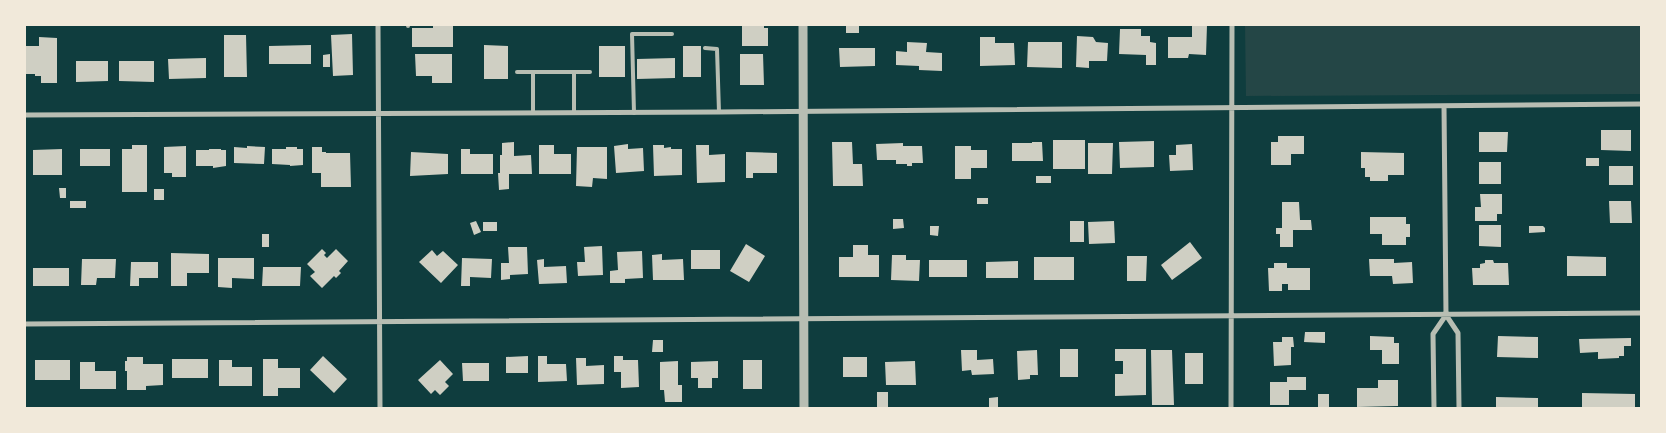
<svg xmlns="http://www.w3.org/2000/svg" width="1666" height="433" font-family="Inter,sans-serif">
  <rect width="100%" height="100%" fill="#0f3d3e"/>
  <path fill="#244646" d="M1245,25H1641V94L1246,96Z"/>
  <path fill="#cfcfc3" d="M433,25H453V47H412V28H433Z
    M742,25H764V28H768V46H742Z
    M1192,25H1207L1206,55L1189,54L1188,58H1168V37H1192Z
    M846,26H859V33H846Z
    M1120,29H1141V36H1150V42L1156,43V65H1146V55L1119,54Z
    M352,34L353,75L333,76L331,35Z
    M224,35H246L247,77H224Z
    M1077,36L1093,37L1096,42L1108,43L1107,61H1089V68L1076,67Z
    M39,37L57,38V83H41V76H35V74H25V46H39Z
    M980,37H995V43H1014L1015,65L980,66Z
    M907,42L927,43L926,52L942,53V71L919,70V66L896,65V51L907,52Z
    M1028,42H1062V68L1027,67Z
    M311,45V64H269V46Z
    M484,45L508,46V79H484Z
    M599,46H625V77H599Z
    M683,46H701V77H683Z
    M839,48H875V66L840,67Z
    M330,54V67H323V55Z
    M415,54H452V83H432V76H416Z
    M740,54H763L764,85H740Z
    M206,58V78L169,79L168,59Z
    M675,58V78L637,79V59Z
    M76,61H108V81L76,82Z
    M119,61H154V82L119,81Z
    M1601,130H1631V151L1601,150Z
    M1479,132H1508L1507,152H1479Z
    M1278,136H1304V154H1291V165H1271V142H1278Z
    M1053,140H1085V169H1053Z
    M1154,141V167L1120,168L1119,142Z
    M514,142V156L531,155L532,174H509V189L499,190L498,173H500V155H502V143Z
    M832,142H852L853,164H862L863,186H833Z
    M1032,142H1042L1043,161H1012V143H1032Z
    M903,143V146H922L923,163H912V166H907V164H896V160H877L876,144Z
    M1088,143H1113L1112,174H1088Z
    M628,144V149L643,148L644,171L616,173L614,146Z
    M1192,144L1193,170L1170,171L1169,155H1176V145Z
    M132,145H147V192H122V149H132Z
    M539,145H554V154H571V174H539Z
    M653,145H664V148L671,147V149H682V175L654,176Z
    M696,145H709V155L725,154V182L697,183Z
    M186,146V177H172V173H164V147Z
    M247,146L265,147L264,164L234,163V147L247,148Z
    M955,146H971V150H987V168H971V179H955Z
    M286,147H297V149H303V165L290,166V165L272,164V149H286Z
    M312,147H322V152H326V153H350L351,187H321V173H312Z
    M577,147H607V179L593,178L592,187L576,186Z
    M62,149V175H33V150Z
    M80,149H110V166H80Z
    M209,149H221V150H226V166L213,168V166H196V150H209Z
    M461,149H470V154H493V174H461Z
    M411,152L448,154V174L410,176Z
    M746,152L777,153V173H753V178H746Z
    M1361,152L1404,153V175H1388V181H1370V177H1365V168H1361Z
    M1586,158H1599V166H1586Z
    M1479,162H1501V184H1479Z
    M1609,166H1633V185H1609Z
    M1036,176H1051V183H1036Z
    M59,188H66V198H60Z
    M154,189H164V200H154Z
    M1480,194H1502V214H1497V221H1475V207H1481Z
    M977,198H988V204H977Z
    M70,201H86V208H70Z
    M1609,201H1631L1632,223H1610Z
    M1282,202H1299L1300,220H1311L1312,230H1293V247H1280V234H1276V228H1282Z
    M1370,217H1406V224H1410V237H1406V245H1382V234H1370Z
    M893,219H903L904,228L893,229Z
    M476,221L481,232L474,235L470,223Z
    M1070,221H1084V242H1070Z
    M1114,221L1115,243L1089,244L1088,222Z
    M483,222H497V231H483Z
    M1479,225H1501V247L1479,246Z
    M930,226H939L938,236L930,235Z
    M1529,226H1543L1545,228V232L1529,233Z
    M262,234H269V247H262Z
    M1190,242L1202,258L1172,280L1161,265Z
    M746,244L765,256L749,282L730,271Z
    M853,245H868V255H879V277H839V257H853Z
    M602,246L603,275L578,276L577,262H585L584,247Z
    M508,247H527L528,274L510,275V279L501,280V263H509Z
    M322,249L326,253L324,255L327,258L336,249L348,261L339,271L341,273L336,278L334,276L322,288L310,276L315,272L307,264Z
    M432,250L437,256L443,251L458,265L441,283L419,262Z
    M691,250H720V269H691Z
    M642,251L643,278L625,279V283H610V271L618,270L617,252Z
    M171,253L209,254V273H187V286H171Z
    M662,254V260L683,259L684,280H653L652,255Z
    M892,255H906V260H920L919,281L891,280Z
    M1127,256H1147L1146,281H1127Z
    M1567,256L1606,257V276H1567Z
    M1034,257H1074V280H1034Z
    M218,258H254V279L232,278V288L218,287Z
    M462,258L492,259L491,278L470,277V286H461Z
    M82,259H116L115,278H97L96,285H81Z
    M544,259V267L566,266L567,283L539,284L537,260Z
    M1369,259H1394V263L1412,262L1413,283L1393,284L1392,276H1370Z
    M929,260H967V277H929Z
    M1485,260H1493L1494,263H1508L1509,285H1473L1472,268H1480V264L1485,263Z
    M1018,261V278H986V262Z
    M131,262H158V278H139V286H130Z
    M1274,263H1287V268H1310V290H1288V284H1282V291H1269L1268,268H1274Z
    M263,267H301L300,286H262Z
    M33,268H69V286H33Z
    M1305,332H1325V343L1304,342Z
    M1370,336L1394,337V343H1399V364H1382V350H1370Z
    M1498,336L1538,337V358L1497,357Z
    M1282,337H1293L1294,347H1291V365L1274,366L1273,342H1282Z
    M1631,338V346H1624V356H1619V358L1598,359V352L1580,353L1579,339Z
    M653,340H663V352H652Z
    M1060,349H1078V377H1060Z
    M1115,349H1146V395L1115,396V374H1123V361H1115Z
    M961,350H977V360L993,359L994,374L972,375L971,370L962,371Z
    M1037,350L1038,375H1030V379L1018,380L1017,351Z
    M1151,350H1172L1174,405H1152Z
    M1185,353H1203V384H1185Z
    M323,356L347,379L334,393L310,370Z
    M528,356V373H506V357Z
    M538,356H547V364H566L567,381L538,382Z
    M614,356H623V360H638L639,387L621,388V372H614Z
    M127,357H143V364H163V385L146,386V390H127V371H125V361H127Z
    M843,357H867V377H843Z
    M576,358H586V366L604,365V384L577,385Z
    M172,359H208V378H172Z
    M263,359H278V368H300V388H278V396H263Z
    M35,360H70V380H35Z
    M219,360H232V367H252V386H219Z
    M440,360L453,374L445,382L449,386L440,395L435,390L431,394L418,380Z
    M743,360H762V389H743Z
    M678,361V385H682V402H665L664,390H660V362Z
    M718,361V378H712V388H698V378H691V362Z
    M915,361L916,385H886L885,362Z
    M80,362H95V371H116V389H80Z
    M462,363H489V381H463Z
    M1287,377H1306V390H1289V405H1270V382H1287Z
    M1378,380H1398V406L1357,407V388H1378Z
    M877,392H888V407H877Z
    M1582,393L1635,394V408H1582Z
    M1318,394H1329V408H1318Z
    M998,397V408H989V398Z
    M1496,397L1538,398V408H1496Z"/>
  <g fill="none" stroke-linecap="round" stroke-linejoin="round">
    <path stroke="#b8beb3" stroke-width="4" d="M408,25V26
      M705,48L717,49L719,112
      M517,72H590
      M533,72V113
      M574,72V113
      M634,113L632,34H672"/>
    <path stroke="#b8beb3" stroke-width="5" d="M378,25L380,408
      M1444,106L1446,315L1458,333L1459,408
      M25,115L719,112L1641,104
      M25,324L1641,313
      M1231,408L1232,25
      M1434,408L1433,334L1446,315"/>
    <path stroke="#b8beb3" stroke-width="9" d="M803,25L804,408"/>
  </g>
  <rect width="1666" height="433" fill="none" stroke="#f1e9da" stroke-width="52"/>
</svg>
